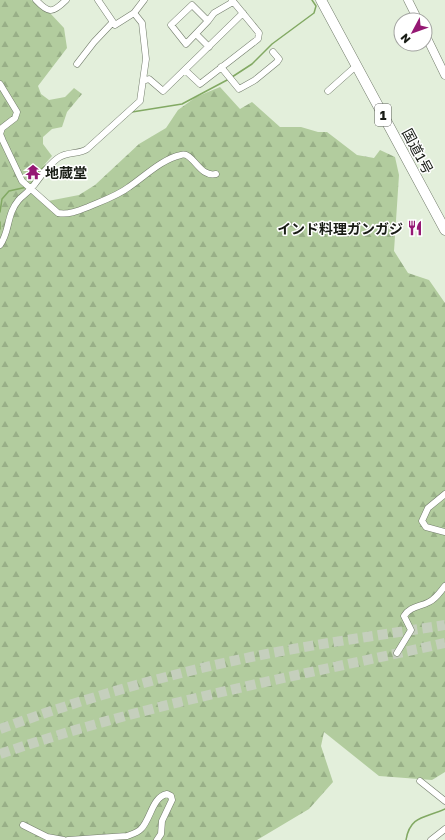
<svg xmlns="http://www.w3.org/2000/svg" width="445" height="840" font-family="'Golos Text','Noto Sans JP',sans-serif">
  <defs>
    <pattern id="forest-firs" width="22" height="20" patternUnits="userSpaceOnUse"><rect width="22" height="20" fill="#b2cc9e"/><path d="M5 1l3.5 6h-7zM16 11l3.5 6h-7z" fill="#98af87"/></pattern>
  </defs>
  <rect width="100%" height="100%" fill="#e3efdb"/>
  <path fill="url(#forest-firs)" d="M0,0H31L50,13L64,28L67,48L38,86L41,94L49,100L65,97L74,88L82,94L67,112L62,127L52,129L43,137V144L52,156L31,180L35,190L48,201L79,195L95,185L139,144L166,128L178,110L196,97L220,87L240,109L252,102L280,127H301L318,132H327L357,155L374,158L380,150L395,157L399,175L394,251L408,273L429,280L445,303V772L432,780L379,776L324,732L321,746L333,782L309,809L257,840H0Z"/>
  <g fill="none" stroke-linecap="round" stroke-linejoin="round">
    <path stroke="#82a963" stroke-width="1.5" d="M232,77L252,64L272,44L314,13L316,6L312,0
      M132,112L182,104L229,79
      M31,184L39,171L46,165
      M0,212L2,199L9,191L27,187
      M0,222V229
      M406,840C410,815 426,818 445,809"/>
    <path stroke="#c5cfbd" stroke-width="10" stroke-dasharray="10 5" stroke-linecap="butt" d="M0,729C82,699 165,675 251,657C315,644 380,635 445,625
      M0,754C145,704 296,676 445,643"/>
    <g stroke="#727c6b" stroke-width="7">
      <path id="minor" d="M36,0C49,14 53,13 66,0
        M98,0L115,25L134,13L144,0
        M192,5L208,21L186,44L171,25Z
        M208,21L214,13L233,2
        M196,34L209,47
        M77,64L94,42L112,23
        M221,67L239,89L255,80L277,62L279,59L273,52
        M185,70L200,84L258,39L259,33L232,0
        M143,81L149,79L163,91L243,13
        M0,84L17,112L15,118L2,128L0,134L3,141L22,181L58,213C68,215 78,211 88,207C102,201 117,196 129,187C145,176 162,159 181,155C193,151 199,178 216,174
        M328,91L356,66
        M0,245C8,234 7,223 12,211C19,195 26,196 34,185C43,174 46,167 58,158C68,151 78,155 87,149L140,101L146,59L142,23L134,13
        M445,494L428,508L422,521L426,527L445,532
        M397,653L411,630L404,616C410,606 420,607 429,602C436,599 440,592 445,586
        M420,781L445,801
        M23,825L47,837L64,840
        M68,840L127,836C132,834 137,833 141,829C151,819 152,797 167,794L171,796L172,800L162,821L161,834L157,840
        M431,840L445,829"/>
    </g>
    <g stroke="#727c6b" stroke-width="9">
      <path id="secondary" d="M408,0L418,20
        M425,34L445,75"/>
    </g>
    <g stroke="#727c6b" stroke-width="11">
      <path id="trunk" d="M321,0L445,230"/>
    </g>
    <use href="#minor" stroke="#fff" stroke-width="6"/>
    <use href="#secondary" stroke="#fff" stroke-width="8"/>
    <use href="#trunk" stroke="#fff" stroke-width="10"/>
  </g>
  <defs>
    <g id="temple-bare" transform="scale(1.2)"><path d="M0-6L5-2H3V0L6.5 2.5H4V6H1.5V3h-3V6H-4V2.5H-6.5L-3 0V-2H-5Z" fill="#951873" stroke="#fff" stroke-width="2.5" paint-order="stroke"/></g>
    <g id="restaurant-bare" transform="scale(1.2)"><path d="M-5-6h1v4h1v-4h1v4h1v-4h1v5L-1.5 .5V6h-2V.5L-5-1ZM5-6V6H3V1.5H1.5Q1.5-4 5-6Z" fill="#951873" stroke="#fff" stroke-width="2.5" paint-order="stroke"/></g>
  </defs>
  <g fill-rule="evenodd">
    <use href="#temple-bare" x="33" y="172"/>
    <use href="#restaurant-bare" x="415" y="228"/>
  </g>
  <g text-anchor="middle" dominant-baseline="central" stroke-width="3" stroke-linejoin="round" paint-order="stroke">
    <rect fill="#fff" stroke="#5d605b" stroke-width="1" x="375" y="104" width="16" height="22" rx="3"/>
    <g font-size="13" font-weight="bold" fill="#181c15">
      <text x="383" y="115">1</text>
    </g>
    <g font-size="14" fill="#181c15" stroke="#fff">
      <text transform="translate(418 151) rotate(62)">国道1号</text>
    </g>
    <g font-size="14" font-weight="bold" fill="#181c15" stroke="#fff" text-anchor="start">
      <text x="45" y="172">地蔵堂</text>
      <text x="403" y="228" text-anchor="end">インド料理ガンガジ</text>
    </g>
  </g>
  <g transform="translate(413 32) rotate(229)"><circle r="19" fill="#ffffff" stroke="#a3a4a1"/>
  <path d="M0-3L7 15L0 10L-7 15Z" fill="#951873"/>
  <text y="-6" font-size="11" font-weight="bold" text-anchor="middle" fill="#181c15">N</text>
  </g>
</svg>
